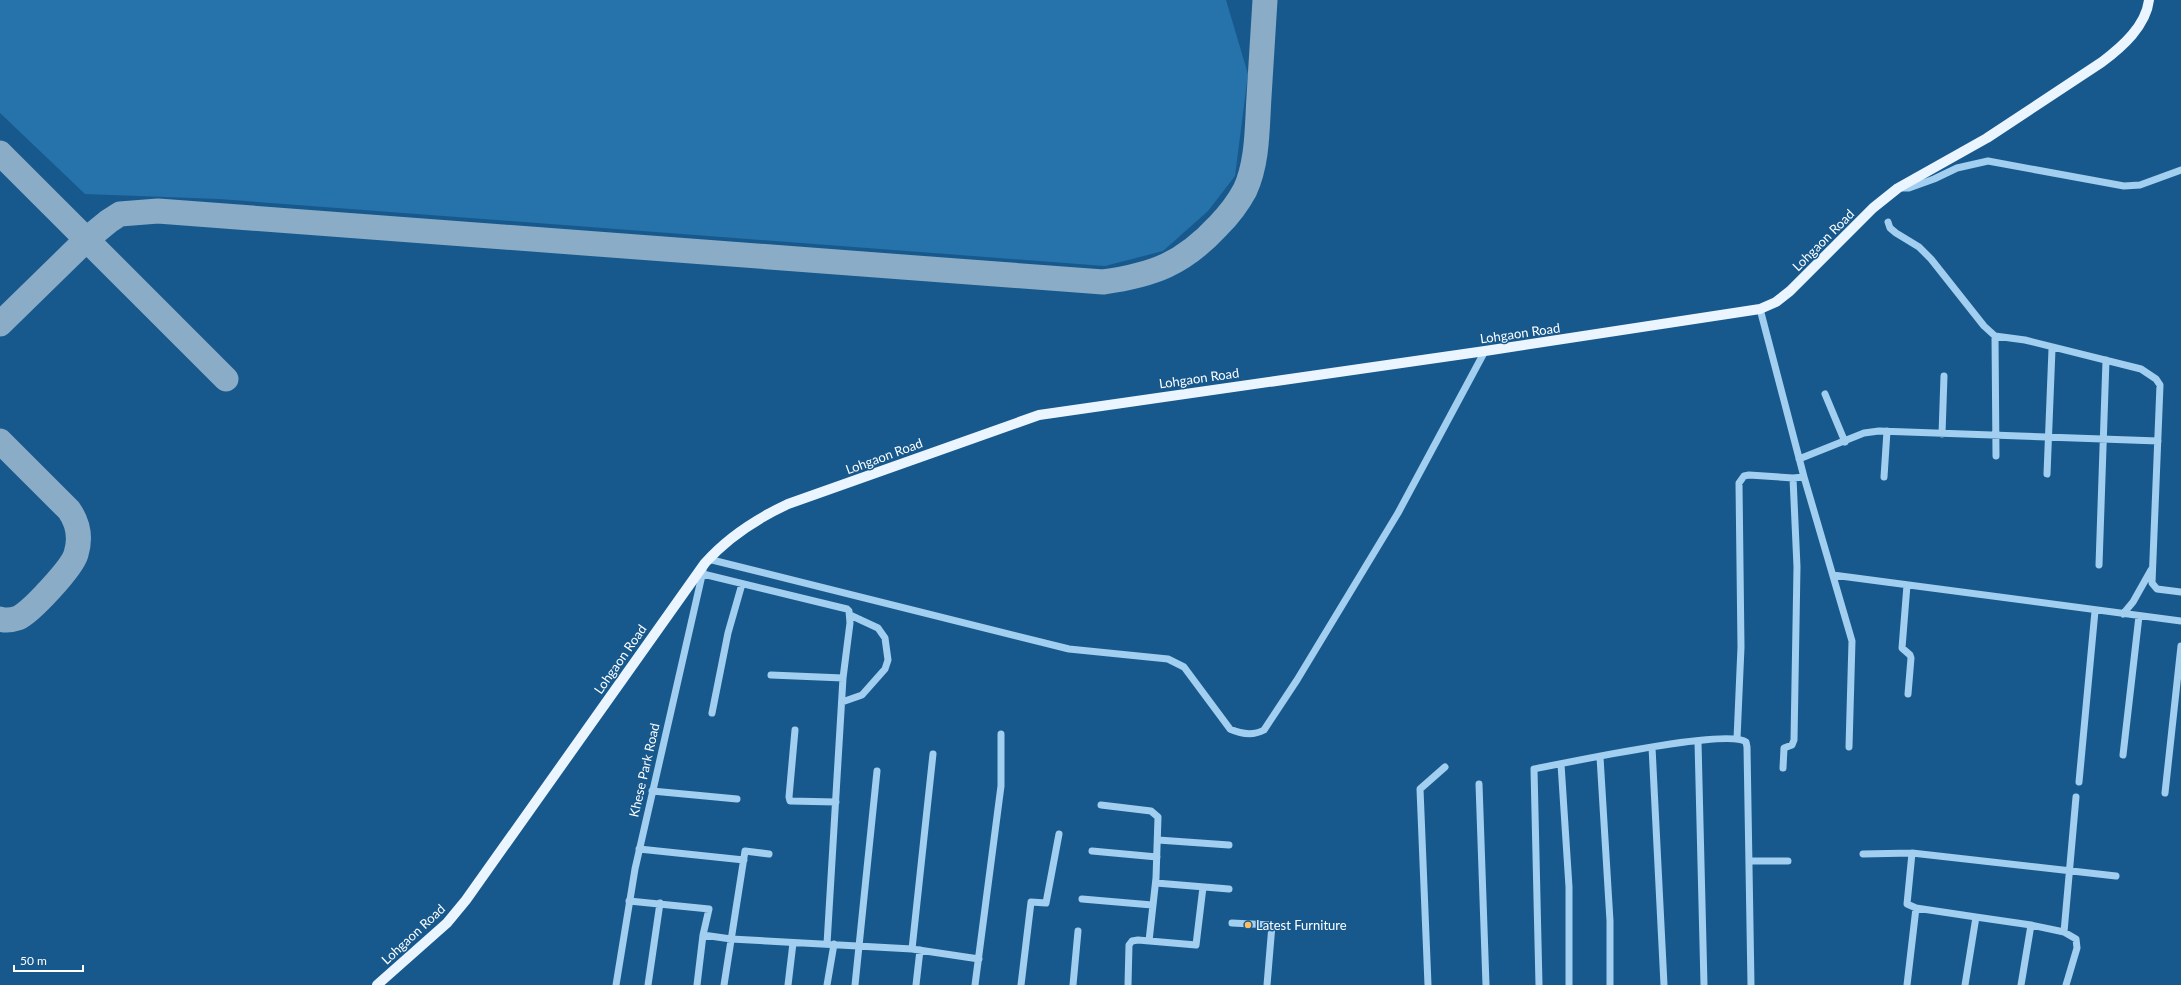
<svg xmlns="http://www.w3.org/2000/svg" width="2181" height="985" font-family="Lato,sans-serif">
  <rect width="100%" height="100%" fill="#17598d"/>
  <path fill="#2672aa" d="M0,0H1226L1248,74L1235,176L1208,211L1163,251L1105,266L219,199L85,194L0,113Z"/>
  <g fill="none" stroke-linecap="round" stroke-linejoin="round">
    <path stroke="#8bacc6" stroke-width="25" d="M0,153L226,379
      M0,324L87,239L109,221L120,214L158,211L1103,282C1153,275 1183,264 1218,226C1228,216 1238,203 1245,190C1258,162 1257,127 1259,97C1261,65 1263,32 1265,0
      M0,441L69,510C78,523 81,538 76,554C72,568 31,612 18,618C12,620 6,621 0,619"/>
    <path stroke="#a2ceef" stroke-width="7" d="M1899,188H1909L1934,179L1957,168L1988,161L2124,186L2140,185L2181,170
      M1888,222L1890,228L1896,233L1919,247L1931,259L1984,326L1995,336L2025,340L2141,369L2156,379L2160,385L2152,583L2157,589L2181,592
      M1995,336L1996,456
      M1825,394L1845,442
      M1942,434L1944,376
      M1799,459L1864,433L1879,431L2158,441
      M2047,474L2052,349
      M1804,477L1852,641L1849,747
      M1884,477L1887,431
      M708,559L1069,649L1168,659L1184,667L1230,729C1241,734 1253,736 1264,730L1297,680L1398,513L1485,351
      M2099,565L2106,360
      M703,574L847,609L849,611L850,623L843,678L827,944
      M1833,575L2181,621
      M1907,585L1902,648L1910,655L1911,658L1908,694
      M2123,614L2133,602L2151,570
      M771,675L843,678
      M842,702L862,695L885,669L888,660L885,638L878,628L850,615
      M712,713L728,633L742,584
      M795,730L789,797L790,801L836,802
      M1737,739L1741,647L1739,483L1744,476L1749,475L1793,478L1804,477L1760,309
      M1698,742L1704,985
      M1652,747L1664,985
      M2123,755L2139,616
      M1600,757L1610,921V985
      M1561,764L1569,887V985
      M1783,768L1784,748L1792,745L1794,740L1797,567L1793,478
      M2079,782L2095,611
      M1479,784L1486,985
      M652,791L737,799
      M2165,793L2181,646
      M1101,805L1151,811L1158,817L1156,878L1149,941
      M1158,840L1229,845
      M639,849L744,860
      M1092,851L1157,857
      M1912,853L1907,904L1916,908
      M1863,854L1912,853L2116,876
      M1750,861H1788
      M1156,883L1229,889
      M1082,899L1152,905
      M629,901L709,909L703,935L697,985
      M1232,923L1272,925L1267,985
      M2031,925L2064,932L2076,939L2077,948L2066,985
      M2064,932L2076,797
      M703,935L731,939L912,949L979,959
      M912,949L933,754
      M616,985L635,869L703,571
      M648,985L660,903
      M724,985L745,851L769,854
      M788,985L793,943
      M827,985L834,944
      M855,985L877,771
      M916,985L920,950
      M975,985L1001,786V734
      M1021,985L1031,902L1046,903L1059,834
      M1073,985L1078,931
      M1128,985L1129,945L1132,941L1138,940L1196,945L1203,887
      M1428,985L1420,789L1445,767
      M1539,985L1534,769C1565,763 1728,728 1746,742L1747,747L1751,985
      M1907,985L1916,908L1976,917
      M1965,985L1976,917L2031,925L2021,985"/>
    <path stroke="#eaf5ff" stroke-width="10" d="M377,985L447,923L466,900L705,563C728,537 758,518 788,504L1039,415L1485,351L1760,309L1776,302L1790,291L1873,208L1898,188L1987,138L2102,62C2122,47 2146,26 2149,0"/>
  </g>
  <circle fill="#ffbd60" stroke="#17598d" stroke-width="1.5" cx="1248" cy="925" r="4"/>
  <g text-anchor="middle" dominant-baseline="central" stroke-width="3" stroke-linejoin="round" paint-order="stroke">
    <g font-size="13" fill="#fff" stroke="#17598d">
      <text transform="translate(1823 240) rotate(-45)">Lohgaon Road</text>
      <text transform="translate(1520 333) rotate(-8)">Lohgaon Road</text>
      <text transform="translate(1199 378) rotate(-8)">Lohgaon Road</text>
      <text transform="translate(884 456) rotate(-20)">Lohgaon Road</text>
      <text transform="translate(620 659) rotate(-55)">Lohgaon Road</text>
      <text transform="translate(644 770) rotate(-77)">Khese Park Road</text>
      <text transform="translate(413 934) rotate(-43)">Lohgaon Road</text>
    </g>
    <g font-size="13" fill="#fff" stroke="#17598d" text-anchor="start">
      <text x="1256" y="925">Latest Furniture</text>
    </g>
  </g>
  <path d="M14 965v6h69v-6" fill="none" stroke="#ffffff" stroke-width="2"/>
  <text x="20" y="965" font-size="12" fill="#ffffff" stroke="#17598d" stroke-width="3" paint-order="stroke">50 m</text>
</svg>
